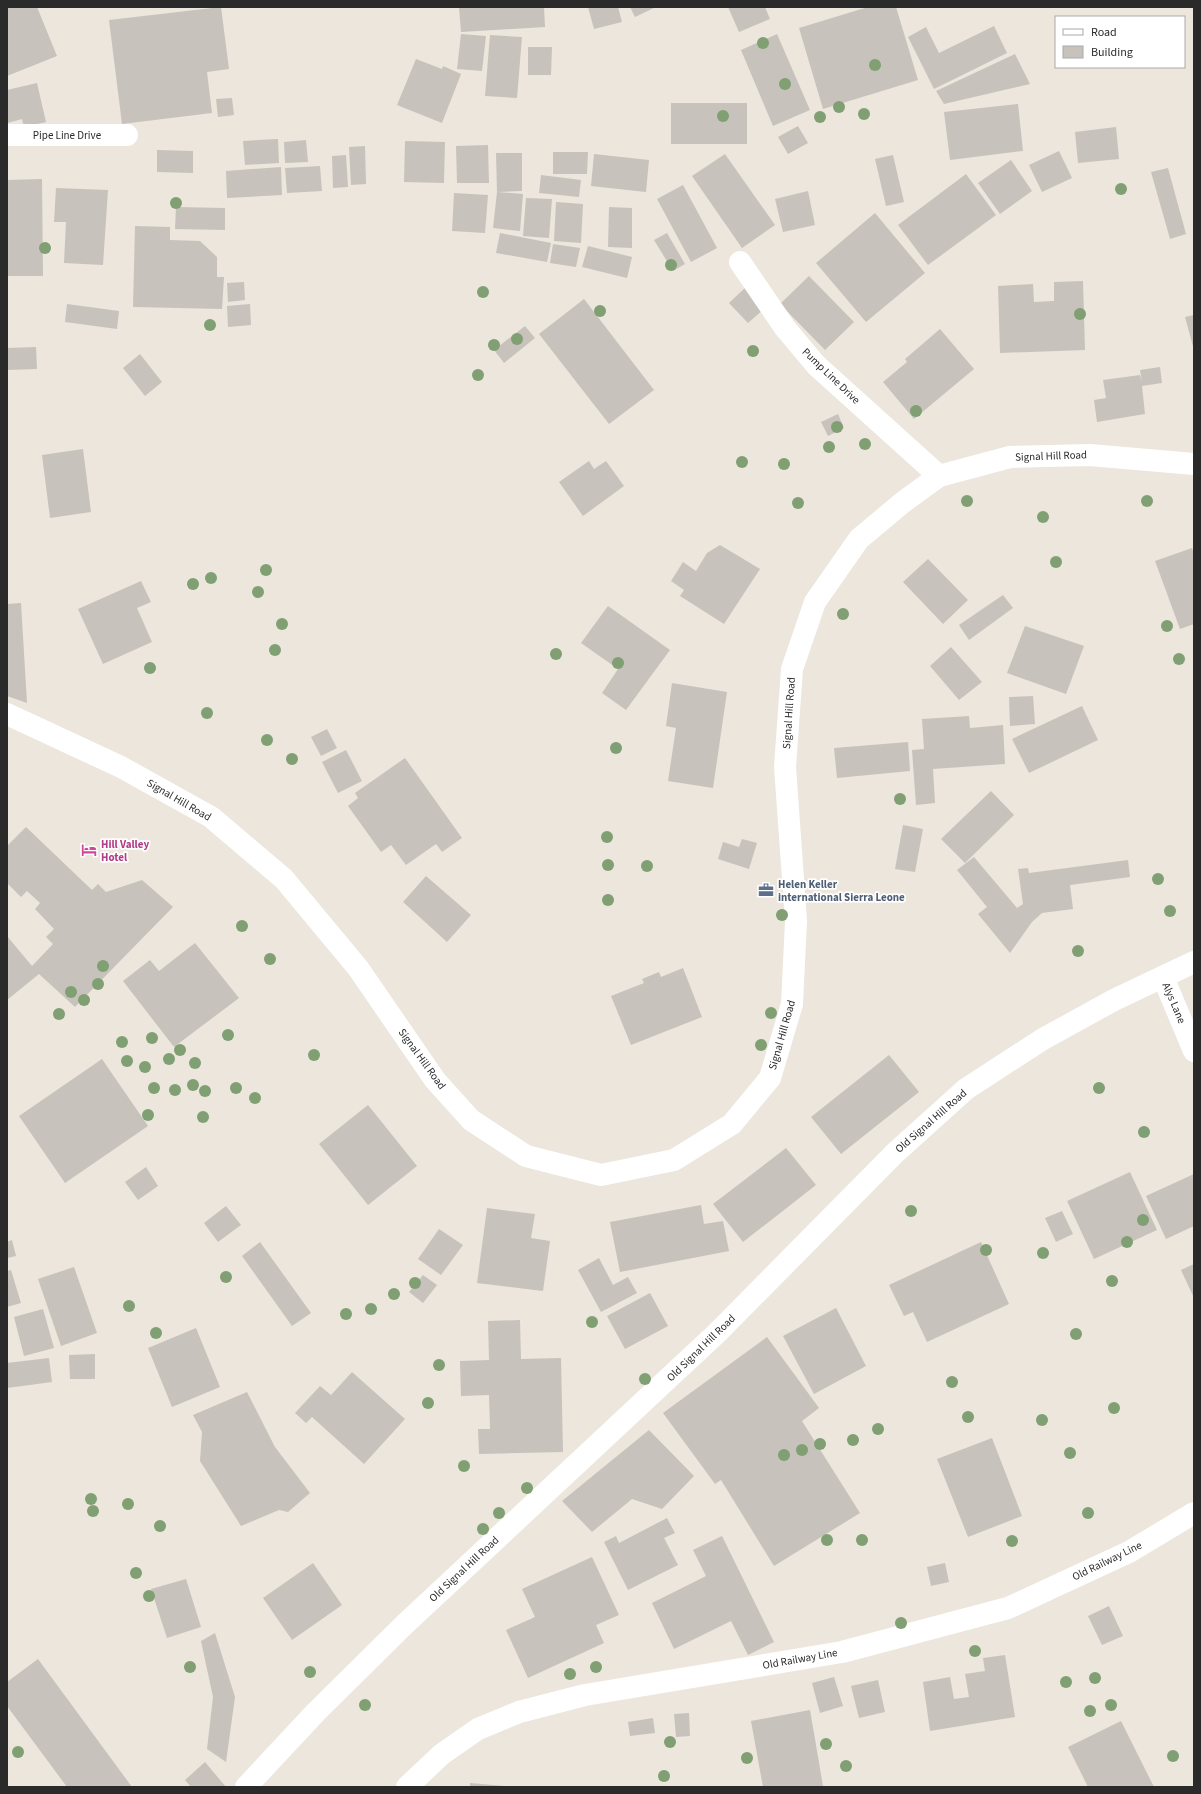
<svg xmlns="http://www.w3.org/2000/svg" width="1201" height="1794" font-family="'Source Sans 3',sans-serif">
  <rect width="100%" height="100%" fill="#ece6dc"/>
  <path fill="#c7c2bc" d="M7,7H37L57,56L7,76Z
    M221,7L229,69L207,72L212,113L122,124L109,20Z
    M459,7H544L545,27L461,32Z
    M588,7H618L622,22L594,29Z
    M630,7H656L635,17Z
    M728,7H765L770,19L739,32Z
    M868,7H896L918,80L823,109L799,28Z
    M994,26L1007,53L934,89L908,37L926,27L939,53Z
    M461,34L486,36L482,71L457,69Z
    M777,34L810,110L773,126L741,50Z
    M490,35L522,37L517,98L485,96Z
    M528,47H552L551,75H528Z
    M1015,54L1030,84L944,104L936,91Z
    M416,59L442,69L443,66L461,74L442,123L397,105Z
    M37,83L46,122L24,127L22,119L7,123V90Z
    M232,98L234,115L218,117L216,99Z
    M671,103H747V144H671Z
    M1018,104L1023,151L950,160L944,112Z
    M798,126L808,143L788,154L778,137Z
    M1116,127L1119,159L1078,163L1075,132Z
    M278,139L279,163L245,165L243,141Z
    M306,140L308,162L285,163L284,142Z
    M405,141L445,142L444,183L404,182Z
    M488,145L489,183H457L456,146Z
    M365,146L366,184L351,185L349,147Z
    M157,150L193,151V173L157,172Z
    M1059,151L1072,178L1042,192L1029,165Z
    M553,152H588L587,174H553Z
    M496,153H522V191L498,192L523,194L520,231L493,228L497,192Z
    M594,154L649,160L646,192L591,186Z
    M725,154L775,225L742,248L692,176Z
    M346,155L348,187L333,188L332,156Z
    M893,155L904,202L886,206L875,159Z
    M1011,160L1032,191L1000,214L978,183Z
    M320,166L322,191L287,193L285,168Z
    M281,167L282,195L227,198L226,171Z
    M1168,168L1186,234L1170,239L1151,172Z
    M966,174L996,215L928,265L898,225Z
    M541,175L581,180L579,197L539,193Z
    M42,179L43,276H7V180Z
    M683,185L717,248L691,262L657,199Z
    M56,188L108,190L103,265L64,263L66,222H54Z
    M808,191L815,225L783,232L775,199Z
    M454,193L488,195L485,233L452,231Z
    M526,198L552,199L549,238L523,236Z
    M556,202L583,204L581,243L554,241Z
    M176,207L225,208V230L175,229Z
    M609,207L632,208V248L608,247Z
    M875,213L925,273L866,322L816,263Z
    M135,226L170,227V240L200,241L217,257V277H224L222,309L133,307Z
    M500,233L551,243L547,262L496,253Z
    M667,233L685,264L673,271L654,240Z
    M553,244L580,248L576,267L550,263Z
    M588,246L632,257L627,278L582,267Z
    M809,276L854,322L825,350L780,304Z
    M1083,281L1085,350L1000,353L998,286L1033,284L1034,302L1054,301V282Z
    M244,282L245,300L228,302L227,283Z
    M746,287L765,308L748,323L729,303Z
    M584,299L654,390L609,424L539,334Z
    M67,304L119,311L117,329L65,322Z
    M250,304L251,325L228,327L227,306Z
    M1194,315V350L1185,317Z
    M525,326L535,338L504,363L494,350Z
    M940,329L974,369L914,419L883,382L907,362L905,359Z
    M36,347L37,369L7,370V348Z
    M140,354L162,382L145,396L123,368Z
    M1160,367L1162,383L1142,386L1145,414L1097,422L1094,400L1106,398L1103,380L1140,375L1142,382L1140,370Z
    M838,414L844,428L828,436L821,422Z
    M83,449L91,512L50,518L42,455Z
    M589,461L594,469L606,461L624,486L583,516L559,482Z
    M720,545L760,569L724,624L680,596L684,590L671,581L683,562L696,571L707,553Z
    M1192,548L1194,554V624L1180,629L1155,561Z
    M928,559L968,600L943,624L903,582Z
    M141,581L151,602L137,608L152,642L103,664L78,609Z
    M1003,595L1013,608L969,640L959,625Z
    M21,603L27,703L7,696V604Z
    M608,606L670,650L626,710L602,693L618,669L581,643Z
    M1025,626L1084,646L1066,694L1007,673Z
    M951,647L982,682L959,700L930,666Z
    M672,683L727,692L713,788L668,781L676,728L666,726Z
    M1033,696L1035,724L1010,726L1009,697Z
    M1082,706L1098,740L1029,773L1012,739Z
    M969,716L970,728L1003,725L1005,764L933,769L935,803L916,805L912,750L924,749L922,719Z
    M327,729L337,748L321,756L311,737Z
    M908,742L910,771L837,778L834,748Z
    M346,750L362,781L338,793L322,762Z
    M405,758L462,838L442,852L436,844L406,865L391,845L381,852L348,806L358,798L355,793Z
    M991,791L1014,815L965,863L941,839Z
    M903,825L923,829L915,872L895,869Z
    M26,827L92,890L98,884L106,892L142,880L173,907L75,1007L39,974L7,1000V936L32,966L53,944L46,937L54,929L35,909L40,903L27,891L21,897L7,883V846Z
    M742,839L757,843L749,869L718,859L723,842L739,847Z
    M974,857L1017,908L1023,904L1018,869L1028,868L1029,873L1128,860L1130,877L1070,885L1073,909L1042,913L1032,922L1010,953L978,914L987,907L957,870Z
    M426,876L471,915L447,942L403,902Z
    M195,943L239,998L174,1047L123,981L150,960L159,971Z
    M683,968L702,1017L631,1045L611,996L644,983L642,979L659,972L661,977Z
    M889,1055L919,1092L841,1154L811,1117Z
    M102,1059L148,1126L65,1183L19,1116Z
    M368,1105L417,1166L368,1205L319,1144Z
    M786,1148L816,1185L743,1242L713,1204Z
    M146,1167L158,1186L138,1200L125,1182Z
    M1130,1172L1157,1230L1094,1259L1067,1201Z
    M1194,1174V1226L1166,1239L1146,1196Z
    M701,1205L704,1224L723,1221L729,1251L620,1272L610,1222Z
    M226,1206L241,1225L218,1242L204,1223Z
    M487,1208L535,1214L531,1238L550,1241L543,1291L477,1283Z
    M1062,1211L1073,1234L1056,1242L1045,1218Z
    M439,1229L463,1245L441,1275L418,1259Z
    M12,1240L16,1256L7,1258V1242Z
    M260,1242L311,1313L292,1326L242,1256Z
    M981,1242L1009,1304L927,1342L913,1312L904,1316L889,1285Z
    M599,1258L613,1285L628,1277L637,1293L601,1312L578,1270Z
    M1194,1264V1298L1181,1270Z
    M74,1267L97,1333L61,1346L38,1279Z
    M11,1270L21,1303L7,1307V1271Z
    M423,1275L437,1285L423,1303L409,1292Z
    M650,1293L668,1326L625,1349L607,1316Z
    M836,1308L866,1366L814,1394L783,1336Z
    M43,1309L54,1348L24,1356L14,1317Z
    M520,1320L521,1359L561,1358L563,1452L479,1454L478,1429H490L489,1395L461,1396L460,1361L489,1360L488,1321Z
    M196,1328L220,1387L172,1407L148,1348Z
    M767,1337L819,1408L802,1421L860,1513L774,1566L721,1480L715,1484L663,1413Z
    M95,1354V1379H70L69,1355Z
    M49,1358L52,1382L7,1388V1363Z
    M352,1372L405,1419L364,1464L312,1417L306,1423L295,1413L320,1386L331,1395Z
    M247,1392L275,1447L310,1493L288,1512L279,1510L241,1526L200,1461L202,1432L193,1415Z
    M649,1430L694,1476L662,1509L632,1499L592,1532L562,1501Z
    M992,1438L1022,1516L968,1537L937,1459Z
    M667,1518L675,1533L664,1538L678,1565L628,1590L604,1542L616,1536L619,1543Z
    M722,1536L774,1642L748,1655L731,1621L674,1649L652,1603L706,1576L693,1550Z
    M592,1557L619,1615L596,1625L604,1643L528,1678L506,1630L535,1617L522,1589Z
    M313,1563L342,1605L292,1640L263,1598Z
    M945,1563L949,1582L931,1586L927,1567Z
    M186,1579L201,1627L167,1638L151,1589Z
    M1109,1606L1123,1636L1102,1645L1088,1616Z
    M215,1633L235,1697L226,1762L207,1749L213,1697L201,1641Z
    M1005,1655L1015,1717L930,1731L923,1682L950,1677L954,1699L969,1697L965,1674L985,1671L983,1658Z
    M38,1659L132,1787H67L7,1706V1682Z
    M834,1677L843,1706L820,1713L812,1683Z
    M878,1680L885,1712L859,1718L851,1686Z
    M810,1710L823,1786L763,1787L751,1721Z
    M689,1713L690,1736L676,1737L674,1714Z
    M653,1718L655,1733L630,1736L628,1722Z
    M1121,1721L1154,1787H1088L1068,1747Z
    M205,1762L226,1787H191L185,1780Z
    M470,1783L504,1786V1787H470Z"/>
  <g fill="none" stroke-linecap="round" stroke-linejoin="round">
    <path stroke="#fff" stroke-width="22" d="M7,135H127
      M740,262L785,328L816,365L939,476
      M1163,977L1194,1051
      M246,1787L316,1712L404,1625L718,1332L895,1153L966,1089L1043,1039L1114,1000L1194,962
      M407,1787L442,1754L478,1729L519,1712L585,1695L842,1652L1008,1608L1129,1552L1194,1513"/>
    <path stroke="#fff" stroke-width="22" d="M7,714L121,767L211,817L284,879L358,968L435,1080L471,1120L526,1156L601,1175L674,1160L732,1124L770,1078L792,1004L796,921L785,767L792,669L815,602L859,539L902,503L939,476L1010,457L1090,455L1194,464"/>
  </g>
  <g fill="#809f72">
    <circle cx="763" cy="43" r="6"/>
    <circle cx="875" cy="65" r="6"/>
    <circle cx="785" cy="84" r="6"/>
    <circle cx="839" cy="107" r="6"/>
    <circle cx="864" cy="114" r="6"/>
    <circle cx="723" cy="116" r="6"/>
    <circle cx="820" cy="117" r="6"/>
    <circle cx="1121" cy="189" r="6"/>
    <circle cx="176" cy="203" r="6"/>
    <circle cx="45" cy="248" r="6"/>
    <circle cx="671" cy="265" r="6"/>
    <circle cx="483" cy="292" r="6"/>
    <circle cx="600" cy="311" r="6"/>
    <circle cx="1080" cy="314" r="6"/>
    <circle cx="210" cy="325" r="6"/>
    <circle cx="517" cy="339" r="6"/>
    <circle cx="494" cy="345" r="6"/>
    <circle cx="753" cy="351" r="6"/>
    <circle cx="478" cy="375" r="6"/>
    <circle cx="916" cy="411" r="6"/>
    <circle cx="837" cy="427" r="6"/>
    <circle cx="865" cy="444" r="6"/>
    <circle cx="829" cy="447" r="6"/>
    <circle cx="742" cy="462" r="6"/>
    <circle cx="784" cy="464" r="6"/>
    <circle cx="967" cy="501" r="6"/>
    <circle cx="1147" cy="501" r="6"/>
    <circle cx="798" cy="503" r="6"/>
    <circle cx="1043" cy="517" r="6"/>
    <circle cx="1056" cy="562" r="6"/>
    <circle cx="266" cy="570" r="6"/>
    <circle cx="211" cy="578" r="6"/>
    <circle cx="193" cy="584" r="6"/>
    <circle cx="258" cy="592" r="6"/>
    <circle cx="843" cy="614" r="6"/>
    <circle cx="282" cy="624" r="6"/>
    <circle cx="1167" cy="626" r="6"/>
    <circle cx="275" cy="650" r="6"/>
    <circle cx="556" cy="654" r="6"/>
    <circle cx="1179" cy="659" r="6"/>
    <circle cx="618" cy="663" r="6"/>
    <circle cx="150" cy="668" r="6"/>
    <circle cx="207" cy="713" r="6"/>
    <circle cx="267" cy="740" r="6"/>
    <circle cx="616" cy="748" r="6"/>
    <circle cx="292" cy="759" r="6"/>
    <circle cx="900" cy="799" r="6"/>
    <circle cx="607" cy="837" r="6"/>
    <circle cx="608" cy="865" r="6"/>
    <circle cx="647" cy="866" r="6"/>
    <circle cx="1158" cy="879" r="6"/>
    <circle cx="608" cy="900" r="6"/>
    <circle cx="1170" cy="911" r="6"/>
    <circle cx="782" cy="915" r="6"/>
    <circle cx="242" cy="926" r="6"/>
    <circle cx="1078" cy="951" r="6"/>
    <circle cx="270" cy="959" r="6"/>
    <circle cx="103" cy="966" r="6"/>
    <circle cx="98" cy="984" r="6"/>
    <circle cx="71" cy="992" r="6"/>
    <circle cx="84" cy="1000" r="6"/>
    <circle cx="771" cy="1013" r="6"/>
    <circle cx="59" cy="1014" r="6"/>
    <circle cx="228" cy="1035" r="6"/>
    <circle cx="152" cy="1038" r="6"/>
    <circle cx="122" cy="1042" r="6"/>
    <circle cx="761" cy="1045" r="6"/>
    <circle cx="180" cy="1050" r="6"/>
    <circle cx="314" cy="1055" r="6"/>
    <circle cx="169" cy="1059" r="6"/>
    <circle cx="127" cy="1061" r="6"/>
    <circle cx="195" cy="1063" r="6"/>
    <circle cx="145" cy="1067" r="6"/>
    <circle cx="193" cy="1085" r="6"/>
    <circle cx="154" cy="1088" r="6"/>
    <circle cx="236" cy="1088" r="6"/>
    <circle cx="1099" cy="1088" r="6"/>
    <circle cx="175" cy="1090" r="6"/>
    <circle cx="205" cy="1091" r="6"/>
    <circle cx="255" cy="1098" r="6"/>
    <circle cx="148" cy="1115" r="6"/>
    <circle cx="203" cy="1117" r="6"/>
    <circle cx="1144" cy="1132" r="6"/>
    <circle cx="911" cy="1211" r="6"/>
    <circle cx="1143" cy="1220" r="6"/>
    <circle cx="1127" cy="1242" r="6"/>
    <circle cx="986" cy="1250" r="6"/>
    <circle cx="1043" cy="1253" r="6"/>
    <circle cx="226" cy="1277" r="6"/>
    <circle cx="1112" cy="1281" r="6"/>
    <circle cx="415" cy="1283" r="6"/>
    <circle cx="394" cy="1294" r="6"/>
    <circle cx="129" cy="1306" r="6"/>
    <circle cx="371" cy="1309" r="6"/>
    <circle cx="346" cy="1314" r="6"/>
    <circle cx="592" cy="1322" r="6"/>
    <circle cx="156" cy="1333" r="6"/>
    <circle cx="1076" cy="1334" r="6"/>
    <circle cx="439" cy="1365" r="6"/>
    <circle cx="645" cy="1379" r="6"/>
    <circle cx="952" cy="1382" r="6"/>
    <circle cx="428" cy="1403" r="6"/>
    <circle cx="1114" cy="1408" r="6"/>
    <circle cx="968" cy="1417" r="6"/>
    <circle cx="1042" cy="1420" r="6"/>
    <circle cx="878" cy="1429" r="6"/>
    <circle cx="853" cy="1440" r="6"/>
    <circle cx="820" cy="1444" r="6"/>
    <circle cx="802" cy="1450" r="6"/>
    <circle cx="1070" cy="1453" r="6"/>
    <circle cx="784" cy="1455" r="6"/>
    <circle cx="464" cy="1466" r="6"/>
    <circle cx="527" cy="1488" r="6"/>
    <circle cx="91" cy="1499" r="6"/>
    <circle cx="128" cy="1504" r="6"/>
    <circle cx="93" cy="1511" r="6"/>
    <circle cx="499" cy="1513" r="6"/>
    <circle cx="1088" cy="1513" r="6"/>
    <circle cx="160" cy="1526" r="6"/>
    <circle cx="483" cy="1529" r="6"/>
    <circle cx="827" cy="1540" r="6"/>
    <circle cx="862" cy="1540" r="6"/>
    <circle cx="1012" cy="1541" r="6"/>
    <circle cx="136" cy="1573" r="6"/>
    <circle cx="149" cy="1596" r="6"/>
    <circle cx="901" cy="1623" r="6"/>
    <circle cx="975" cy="1651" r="6"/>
    <circle cx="190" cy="1667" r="6"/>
    <circle cx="596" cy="1667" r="6"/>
    <circle cx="310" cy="1672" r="6"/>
    <circle cx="570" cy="1674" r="6"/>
    <circle cx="1095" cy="1678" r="6"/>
    <circle cx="1066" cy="1682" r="6"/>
    <circle cx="365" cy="1705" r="6"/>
    <circle cx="1111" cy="1705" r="6"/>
    <circle cx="1090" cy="1711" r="6"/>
    <circle cx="670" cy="1742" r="6"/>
    <circle cx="826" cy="1744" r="6"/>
    <circle cx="18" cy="1752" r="6"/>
    <circle cx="1173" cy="1756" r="6"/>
    <circle cx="747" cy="1758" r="6"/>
    <circle cx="846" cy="1766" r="6"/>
    <circle cx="664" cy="1776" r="6"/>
  </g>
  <defs>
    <g id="hotel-bare" transform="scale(1.2)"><path d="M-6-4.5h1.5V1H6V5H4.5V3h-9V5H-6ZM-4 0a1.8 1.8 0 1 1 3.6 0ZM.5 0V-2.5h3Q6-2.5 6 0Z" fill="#d1479c" stroke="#fff" stroke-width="2.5" paint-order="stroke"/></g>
    <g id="office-bare" transform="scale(1.2)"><path d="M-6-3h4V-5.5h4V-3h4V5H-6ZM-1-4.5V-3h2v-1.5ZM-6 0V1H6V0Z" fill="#5c6f8a" stroke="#fff" stroke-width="2.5" paint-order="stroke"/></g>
  </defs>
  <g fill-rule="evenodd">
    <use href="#hotel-bare" x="89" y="850"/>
    <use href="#office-bare" x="766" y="890"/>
  </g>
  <g text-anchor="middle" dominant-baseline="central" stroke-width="3.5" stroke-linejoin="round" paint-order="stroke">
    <g font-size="11" fill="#2a2a2a" stroke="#fff">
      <text x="67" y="135">Pipe Line Drive</text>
      <text transform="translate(831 376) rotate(44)">Pump Line Drive</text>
      <text transform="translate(1051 456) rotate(-2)">Signal Hill Road</text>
      <text transform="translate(789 713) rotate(-86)">Signal Hill Road</text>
      <text transform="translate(179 800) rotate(30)">Signal Hill Road</text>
      <text transform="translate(1174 1003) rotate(67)">Alys Lane</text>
      <text transform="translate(782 1035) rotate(-74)">Signal Hill Road</text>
      <text transform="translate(422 1059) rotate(54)">Signal Hill Road</text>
      <text transform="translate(931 1121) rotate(-41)">Old Signal Hill Road</text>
      <text transform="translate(701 1348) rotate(-44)">Old Signal Hill Road</text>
      <text transform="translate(1107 1561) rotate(-26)">Old Railway Line</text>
      <text transform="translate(464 1569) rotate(-43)">Old Signal Hill Road</text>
      <text transform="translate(800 1659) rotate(-10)">Old Railway Line</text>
    </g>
    <g font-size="11" font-weight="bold" fill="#b23c85" stroke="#fff" text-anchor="start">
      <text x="101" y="844">Hill Valley<tspan x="101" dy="13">Hotel</tspan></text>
    </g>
    <g font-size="11" font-weight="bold" fill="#4e5e75" stroke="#fff" text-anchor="start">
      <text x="778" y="884">Helen Keller<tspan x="778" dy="13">international Sierra Leone</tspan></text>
    </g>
  </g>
  <rect width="1201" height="1794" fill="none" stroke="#2a2a2a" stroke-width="16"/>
  <rect x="1055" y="16" width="130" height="52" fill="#ffffff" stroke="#aaaaaa"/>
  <rect x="1063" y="29" width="20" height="6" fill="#ffffff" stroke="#aaaaaa"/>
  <text x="1091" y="36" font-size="12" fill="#2a2a2a">Road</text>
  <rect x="1063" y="46" width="20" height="12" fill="#c7c2bc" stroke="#aaaaaa"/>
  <text x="1091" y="56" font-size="12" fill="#2a2a2a">Building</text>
</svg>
